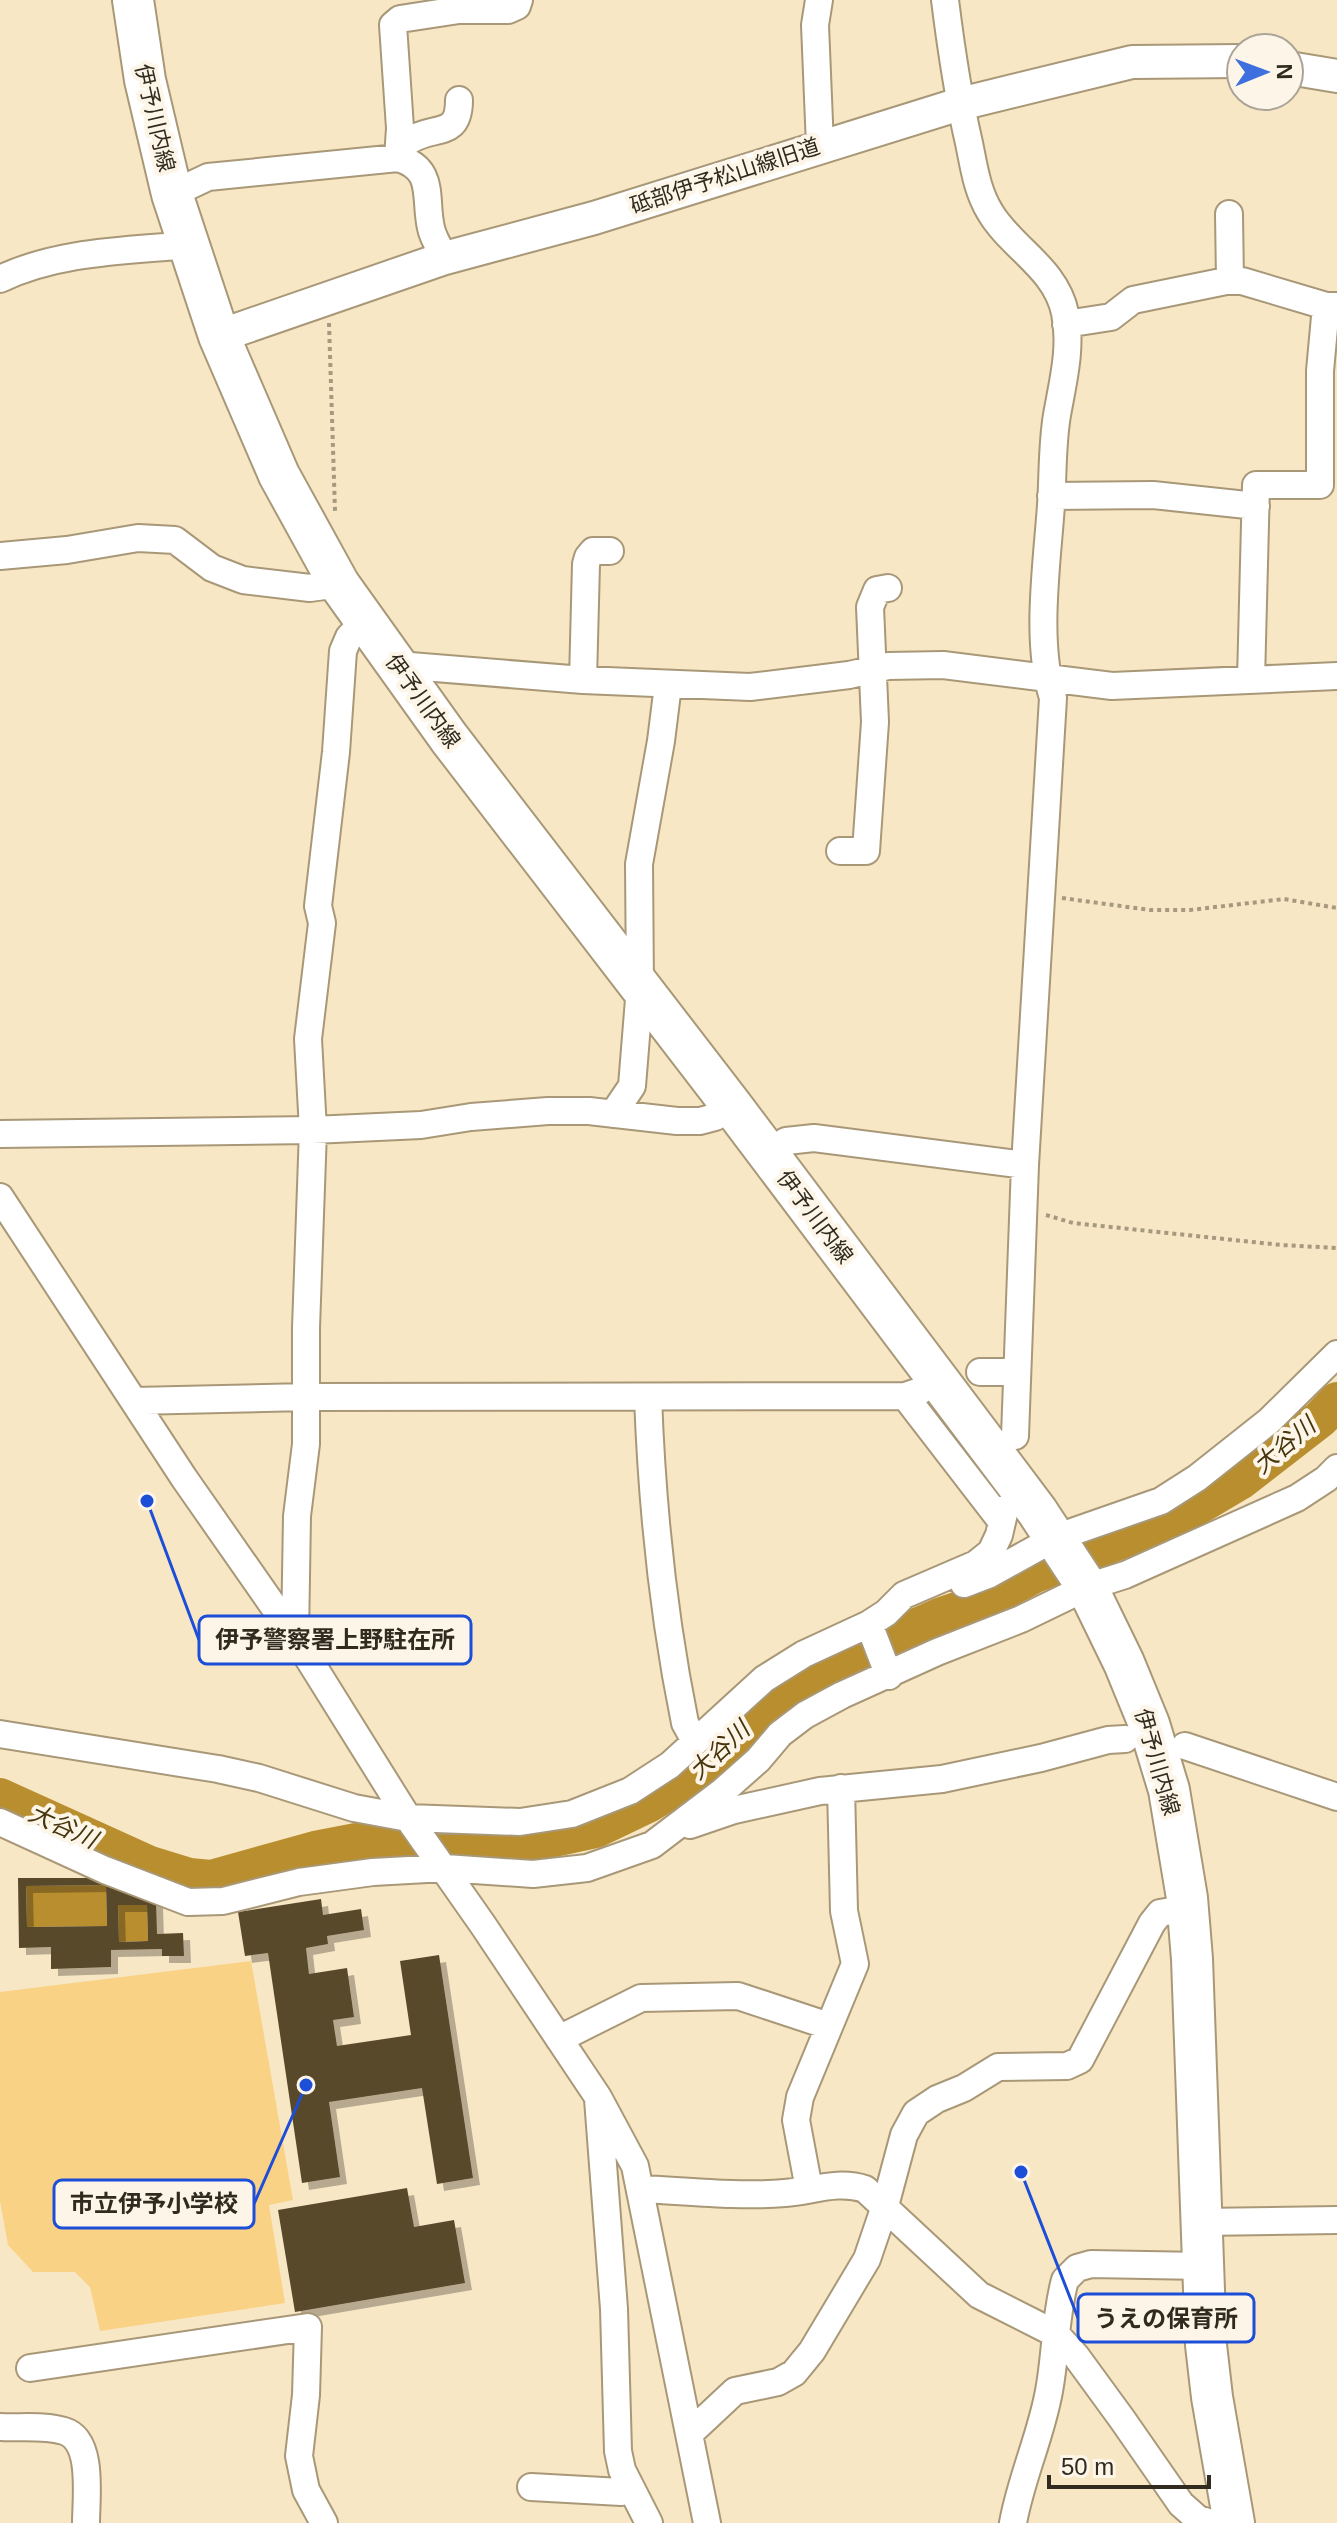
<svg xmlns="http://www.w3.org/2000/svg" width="1337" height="2523" font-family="Arial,'Noto Sans JP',sans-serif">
  <defs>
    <filter id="shadow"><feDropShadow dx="7" dy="7" stdDeviation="0" flood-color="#0004"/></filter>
  </defs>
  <rect width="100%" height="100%" fill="#f8e7c5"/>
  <path fill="#f9d285" d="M251,1961L293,2200L269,2205L285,2303L100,2331L90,2287L75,2272H33L8,2245L0,2201V1992Z"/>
  <path fill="#b98e2e" d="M106,1885L107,1926L27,1927L26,1886Z
    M118,1905H147L148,1941L119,1942Z"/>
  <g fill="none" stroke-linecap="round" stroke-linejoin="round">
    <path stroke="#b98e2e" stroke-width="38" d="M0,1797L150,1865L189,1877L211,1879L315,1850L367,1840H545L596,1829L648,1804L690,1779L774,1698L822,1669L939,1617L980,1603L1035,1574L1179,1517L1240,1481L1320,1419L1337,1401"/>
  </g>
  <path fill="#58492c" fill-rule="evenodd" filter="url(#shadow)" d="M18,1878H103L156,1900L157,1934L183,1933L184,1956H162V1949L111,1950V1967L51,1969V1947L19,1948ZM106,1885L107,1926L27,1927L26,1886ZM118,1905H147L148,1941L119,1942Z
    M321,1899L323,1915L361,1909L364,1930L327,1936L328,1944L306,1948L309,1974L347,1968L354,2017L333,2020L337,2046L411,2035L400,1961L439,1955L473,2178L437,2184L422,2088L329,2102L340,2177L302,2183L268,1953L245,1956L238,1912Z
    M407,2188L414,2227L454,2220L465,2283L295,2312L278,2210Z"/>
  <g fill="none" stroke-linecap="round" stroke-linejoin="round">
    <g stroke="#a89878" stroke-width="30">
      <path id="minor" d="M819,0L815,25L820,146
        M945,0C951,48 958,96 969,143C974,167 977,191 990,212C1011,248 1056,268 1065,313C1072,347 1063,381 1057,415C1052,444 1053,475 1051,505C1047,564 1035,642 1053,698L1025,1165L1015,1436
        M398,158L400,128L393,25L400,19L459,10H508L517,6L519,0
        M398,158C401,153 404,144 409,141C433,124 459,140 459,100
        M172,194L208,177L398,158C436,169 424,198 431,228C433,238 440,249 445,258
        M1229,214L1230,281
        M0,279C59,251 125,251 189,245
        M1066,324L1111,317L1133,300L1226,281H1242L1326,306H1337
        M1051,496L1153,495L1256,506
        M0,556L67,550L138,538L175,540L212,568L243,580L310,588L339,584
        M398,665L583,680L750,687L849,675L888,666L943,665L1112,686L1337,676
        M583,680L586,564L588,557L593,551H610
        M1251,680L1256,485H1320V371L1326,306
        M840,851H866L875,722L870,607L877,590L888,588
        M613,1114L632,1086L640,987L639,864L661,741L668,685
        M0,1134L313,1130L421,1125L471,1117L548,1111H589L677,1121H700L715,1117L732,1106
        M767,1153L786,1141L814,1138L1025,1165
        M0,1197L184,1478L295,1637L408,1818L483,1925L598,2097L635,2166L707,2523
        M980,1372H1017
        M905,1396L1002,1522
        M648,1397C652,1506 663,1615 685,1723L695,1741
        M134,1401L306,1397L905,1396L920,1391
        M964,1584L990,1574L1055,1538L1161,1501L1197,1478L1269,1421L1337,1354
        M869,1624L889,1676
        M295,1637L297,1516L306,1444V1328L313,1130L308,1039L322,923L318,906L336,752L343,651L349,637L365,621
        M0,1734L218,1769L259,1778L354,1808L408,1818L520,1822L572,1814L630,1791L670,1765L764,1679L804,1654L869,1624L886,1613L904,1595L976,1564L991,1552L999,1535L1005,1509
        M1185,1746L1337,1797
        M0,1822L105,1870L188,1902L223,1901L299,1882L373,1872L445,1868L533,1874L587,1868L652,1845L723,1791L758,1760L780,1734L805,1715L842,1695L937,1652L1021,1619L1087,1587L1125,1575L1297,1498L1326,1479L1337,1468
        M690,1825L734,1810L820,1791L942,1779L1041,1758L1108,1740L1125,1739
        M559,2039L641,1998L738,1996L829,2026
        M598,2099L614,2309L618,2451L622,2470L649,2523
        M640,2189C687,2191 737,2197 785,2193C812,2191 838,2180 865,2189L979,2295L1056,2334L1076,2356L1122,2419L1181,2504L1198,2519L1211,2523
        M809,2189L796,2120L800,2097L855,1964L844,1911L841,1788
        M1201,2222L1337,2220
        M30,2368L308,2327L306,2395L299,2456L306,2490L324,2523
        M0,2427C20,2428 45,2425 64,2431C94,2440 86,2497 86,2523
        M689,2434L735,2391L778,2382L794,2373L812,2351L867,2259L885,2206L904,2135L916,2113L937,2099L964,2088L998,2067L1067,2066L1080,2060L1152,1923L1160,1913L1188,1908
        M531,2487L621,2492L631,2489
        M1013,2523C1021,2478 1041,2436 1049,2391C1056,2354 1055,2316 1065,2280L1077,2268L1091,2264L1202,2266"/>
    </g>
    <g stroke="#a89878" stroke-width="36">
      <path id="tertiary" d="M1289,68L1337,76
        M219,336L445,258L594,218L960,104L1132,62L1241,61"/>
    </g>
    <g stroke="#a89878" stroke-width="44">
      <path id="primary" d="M133,0L145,80L172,194L219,336L279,475L339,584L449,738L732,1106L1037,1511L1087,1587L1124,1663L1149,1724L1169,1790L1187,1898L1192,1959L1206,2345L1212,2397L1234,2523"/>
    </g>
    <path stroke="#a69980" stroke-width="4" stroke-dasharray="4 4" stroke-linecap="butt" d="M329,323L335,511
      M1062,898L1150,910H1190L1284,899L1337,908
      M1046,1215L1073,1223L1281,1245L1337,1248"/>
    <use href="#minor" stroke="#fff" stroke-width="26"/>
    <use href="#tertiary" stroke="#fff" stroke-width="32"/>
    <use href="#primary" stroke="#fff" stroke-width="40"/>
  </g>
  <g text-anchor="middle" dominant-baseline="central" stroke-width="8" stroke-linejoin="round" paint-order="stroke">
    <g font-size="22" fill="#312a1e" stroke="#fcf5e8">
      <text transform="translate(155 118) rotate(77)">伊予川内線</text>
      <text transform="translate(725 176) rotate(-18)">砥部伊予松山線旧道</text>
      <text transform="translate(423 701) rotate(54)">伊予川内線</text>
      <text transform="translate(815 1217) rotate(53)">伊予川内線</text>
      <text transform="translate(1157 1762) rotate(74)">伊予川内線</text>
    </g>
    <g font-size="24" font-style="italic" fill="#46340c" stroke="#fcf5e8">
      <text transform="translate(1284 1445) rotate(-40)">大谷川</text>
      <text transform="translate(719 1750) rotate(-43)">大谷川</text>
      <text transform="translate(63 1826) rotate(24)">大谷川</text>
    </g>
  </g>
  <path fill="none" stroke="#1d4ed8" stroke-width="3" d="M147 1501L199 1640M306 2085L254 2204M1021 2172L1078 2318"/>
  <g fill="#1d4ed8" stroke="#fcf5e8" stroke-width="3">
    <circle cx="147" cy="1501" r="8"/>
    <circle cx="306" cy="2085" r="8"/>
    <circle cx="1021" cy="2172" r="8"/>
  </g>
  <g fill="#fcf5e8" stroke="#1d4ed8" stroke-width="3">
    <rect x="199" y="1616" width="272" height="48" rx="8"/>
    <rect x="54" y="2180" width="200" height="48" rx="8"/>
    <rect x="1078" y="2294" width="176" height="48" rx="8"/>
  </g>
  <g font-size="24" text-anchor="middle" font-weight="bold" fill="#312a1e">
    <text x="335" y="1648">伊予警察署上野駐在所</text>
    <text x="154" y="2212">市立伊予小学校</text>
    <text x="1166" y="2327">うえの保育所</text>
  </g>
  <g transform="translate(1265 72) rotate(89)"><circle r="38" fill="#fcf5e8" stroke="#aba497" stroke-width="2"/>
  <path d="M0-6L14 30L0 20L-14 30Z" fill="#3d6fdf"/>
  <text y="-12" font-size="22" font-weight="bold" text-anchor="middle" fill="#312a1e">N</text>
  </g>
  <path d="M1049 2475v12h160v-12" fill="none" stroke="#312a1e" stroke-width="4"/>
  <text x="1061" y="2475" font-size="24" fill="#312a1e" stroke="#fcf5e8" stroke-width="6" paint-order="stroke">50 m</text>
</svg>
